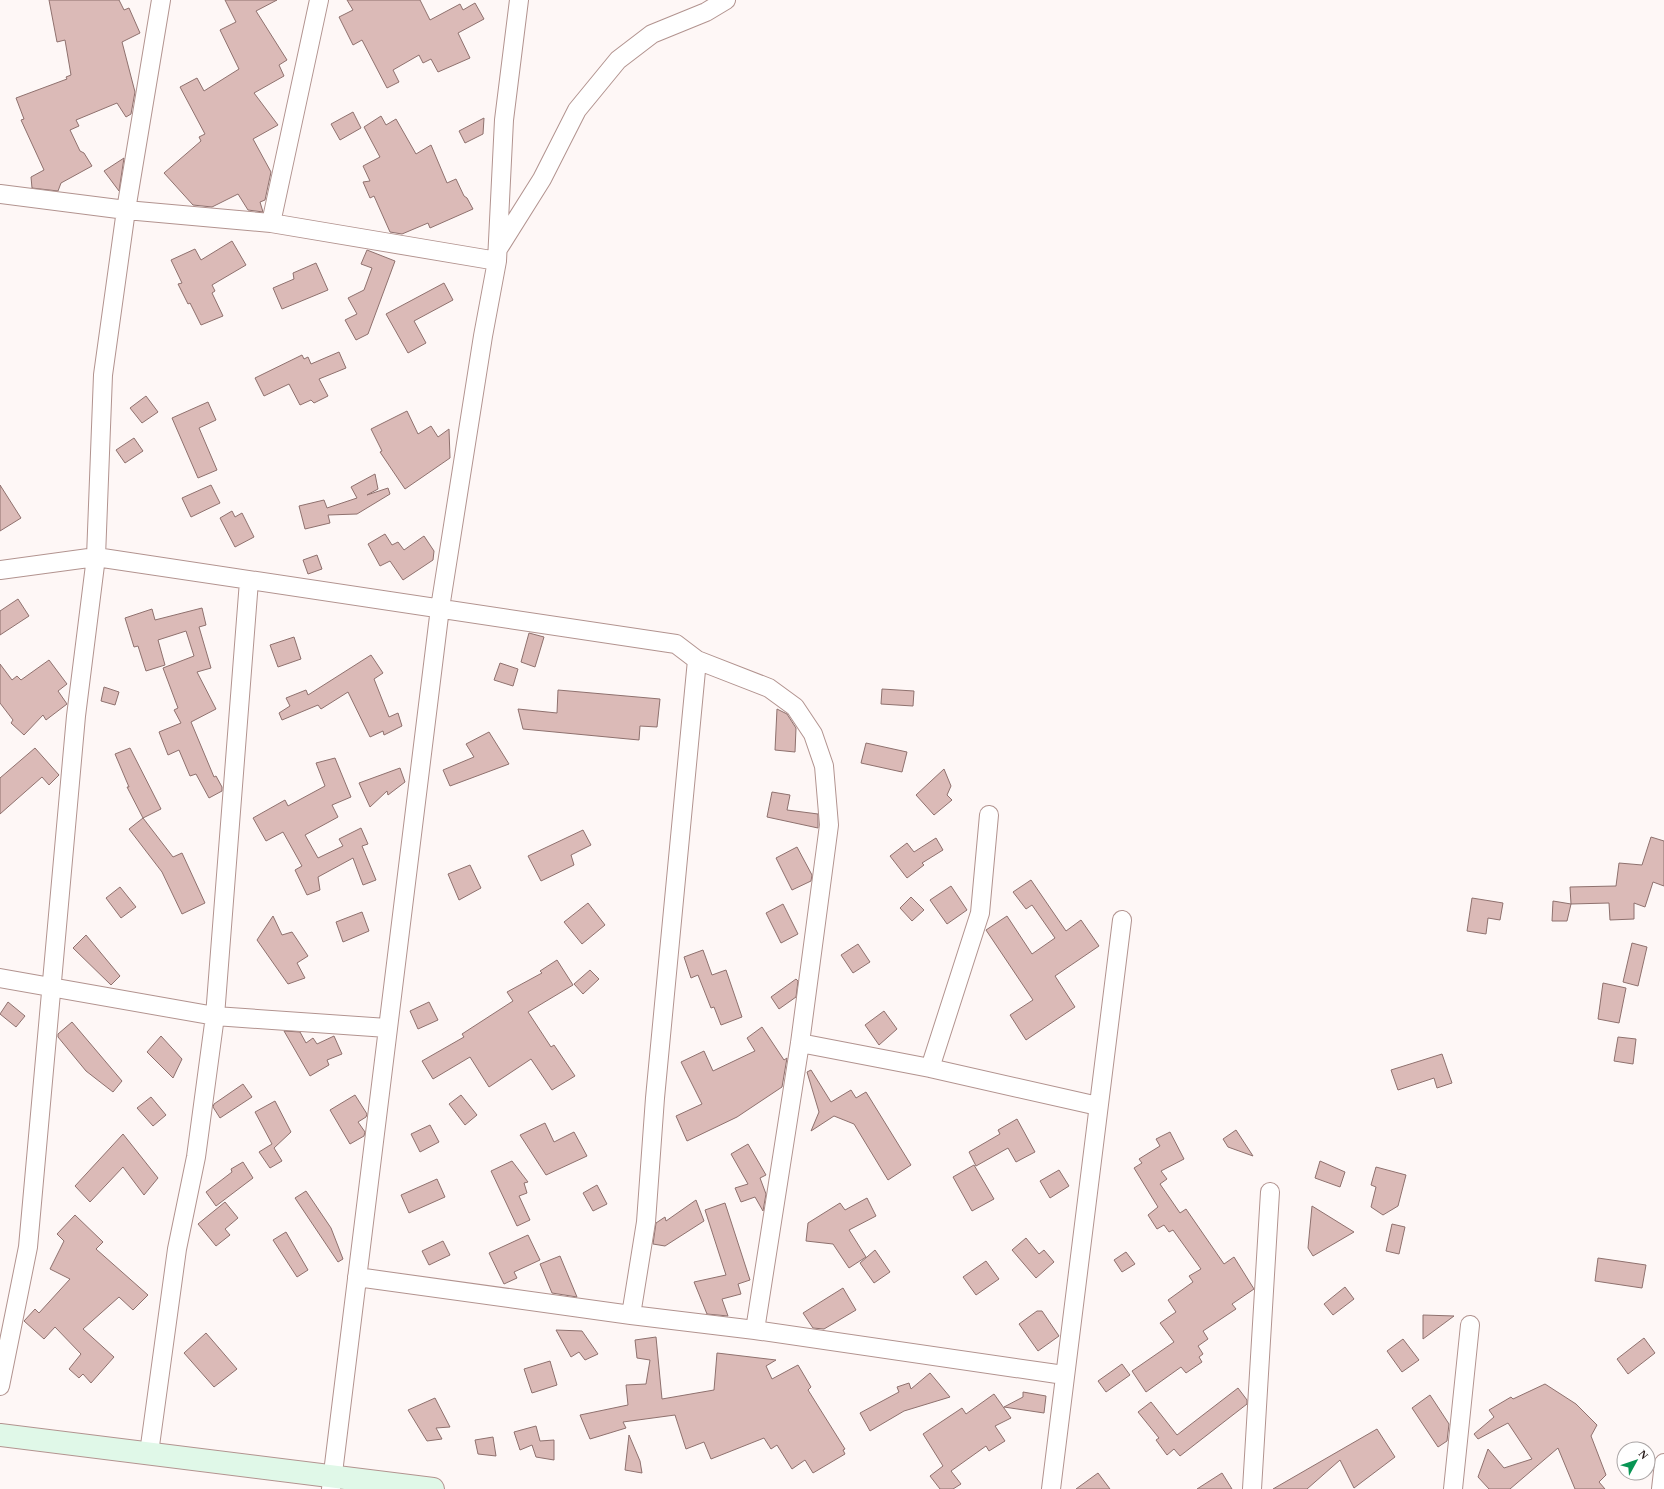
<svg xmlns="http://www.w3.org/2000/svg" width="1664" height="1489" font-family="Georgia,serif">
  <rect width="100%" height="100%" fill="#fef7f6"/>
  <path fill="#dbbab7" stroke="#8f716e" d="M49,0H119L124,10L129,8L140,33L122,42L135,92L131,114L126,117L117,103L76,120L79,126L70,130L80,151L84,153L92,166L61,183L58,191L32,188L31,177L44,170L21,120L24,119L16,98L67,79L66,77L71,75L65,40L57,42Z
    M225,0H277L256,11L287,60L279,65L284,76L254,93L278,125L253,139L271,172L265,200L260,202L263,212L248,210L238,194L212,207L193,205L164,173L201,141L199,137L205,134L180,87L197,78L204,91L239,69L220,30L236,22Z
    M347,0H420L430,20L460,4L463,10L475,3L484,19L458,33L470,58L438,72L431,59L423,63L419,55L393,70L399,82L387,88L362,40L353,45L339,17L353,10Z
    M353,112L361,128L340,140L331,124Z
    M381,116L386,125L396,119L416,154L431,145L447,183L456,179L464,196L467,198L473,209L430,228L428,223L402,234L390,232L374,196L370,198L363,182L370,181L363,166L380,157L364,127Z
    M484,118L483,134L465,143L459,131Z
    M124,158L119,191L104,171Z
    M232,241L246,265L212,285L215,291L212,293L223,316L201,325L190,303L188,304L178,284L182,283L171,260L195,249L201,260Z
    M367,250L395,261L368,334L356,340L345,320L357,314L348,298L364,290L372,268L361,264Z
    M316,263L328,290L282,309L273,288L294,279L293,273Z
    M444,283L453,300L414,321L426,343L408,353L386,314Z
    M339,352L346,368L319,379L328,396L314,403L311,400L300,405L289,384L264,396L255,378L302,355L304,359L308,357L311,364Z
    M146,396L158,412L142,423L130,408Z
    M208,402L216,420L199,428L217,470L198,478L172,418Z
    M407,411L418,434L431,426L438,437L449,429L450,458L405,489L380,452L382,451L371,429Z
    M134,438L143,451L125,463L116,450Z
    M375,474L378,489L367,495L388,488L390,494L357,514L328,515L330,523L305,529L299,506L324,500L327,508L357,498L351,487Z
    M0,485L21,518L0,531Z
    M211,485L220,503L191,517L182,498Z
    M232,511L235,517L242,513L254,537L235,547L220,518Z
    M385,534L392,545L398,542L404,550L424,536L434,551L433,560L403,580L390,561L380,566L368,544Z
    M317,555L322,569L308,574L303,560Z
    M18,599L29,616L0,635V611Z
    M202,608L206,625L199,627L211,668L197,672L216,709L191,722L214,777L216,776L222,787V791L209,798L196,774L190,776L179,750L168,755L159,732L181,723L174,710L178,708L163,668L194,656L186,631L158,640L165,665L146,671L138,646L134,647L125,618L152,609L155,620Z
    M529,633L544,637L535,667L521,662Z
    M294,637L301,659L278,667L270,645Z
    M371,655L383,673L374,679L389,717L398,713L402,726L384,735L383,731L370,737L348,692L321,709L318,705L282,720L279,713L290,706L286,698L306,690L308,695Z
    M49,660L67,684L58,691L67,704L46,720L43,715L24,735L11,723L13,720L0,703V664L12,680L17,676L21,680Z
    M500,663L518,669L513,686L494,680Z
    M104,687L119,692L115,705L101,701Z
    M882,689L914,691L913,706L881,704Z
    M558,690L660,699L657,727L640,726L639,740L523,729L518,709L557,713Z
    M777,709L787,714L796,728L795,752L775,750Z
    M489,732L509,764L450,786L443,770L474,757L466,744Z
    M866,743L907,752L902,772L861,763Z
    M35,748L59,775L49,785L42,777L0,814V778Z
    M130,748L161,809L143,818L127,787H129L115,754Z
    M335,758L351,797L332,805L338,817L305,835L318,858L343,846L339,839L361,828L368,844L362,846L376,880L363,885L353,858L318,877L320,890L307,895L295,870L302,866L283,832L266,841L253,818L285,800L288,806L325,786L316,763Z
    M400,768L405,782L388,795L387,791L370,807L359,783Z
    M944,769L951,786L947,795L952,800L934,815L916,795Z
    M772,792L790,795L787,810L818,814V828L767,817Z
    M143,818L173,857L182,853L205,903L182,914L162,872L129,829Z
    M583,830L591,845L571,855L574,865L541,881L528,856Z
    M1651,837L1664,841V886L1653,882L1645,907L1634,903V919L1610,920L1609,903L1571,904L1570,887L1616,886L1619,863L1642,865Z
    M936,838L943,850L922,863L924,865L907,878L890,856L907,843L914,852Z
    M797,847L812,875L811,881L792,890L776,858Z
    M470,865L481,888L459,900L448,874Z
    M1031,880L1066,931L1081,920L1099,946L1055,976L1075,1007L1026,1040L1010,1015L1033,1000L986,930L1007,916L1032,954L1055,938L1032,905L1026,909L1013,892Z
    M951,886L967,910L947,924L930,900Z
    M120,887L136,907L121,918L106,898Z
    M911,897L924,910L912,921L900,908Z
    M1472,898L1503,903L1500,920L1488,918L1486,934L1467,931Z
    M1553,901L1571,904L1567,921H1552Z
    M588,903L605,925L582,944L564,922Z
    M783,904L798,934L781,943L766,913Z
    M362,912L369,931L343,942L336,922Z
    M273,916L282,935L292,932L308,956L297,963L305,978L288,984L257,940Z
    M86,935L120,976L111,985L73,948Z
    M1632,943L1647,947L1638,986L1623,982Z
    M858,944L870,962L853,973L841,955Z
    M703,950L712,975L726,970L742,1017L721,1025L714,1007L711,1008L698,975L691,978L684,957Z
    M557,960L573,985L528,1012L551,1047L554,1045L575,1076L552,1090L531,1059L489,1087L470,1057L433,1079L422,1061L464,1037L462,1034L513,1001L507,992L542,973L540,971Z
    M590,970L599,979L583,994L574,984Z
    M796,979L798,981L796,997L779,1009L771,997Z
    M1603,983L1626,988L1619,1023L1598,1019Z
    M8,1002L25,1016L16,1027L0,1014Z
    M429,1002L438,1020L418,1029L410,1011Z
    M884,1011L897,1029L879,1045L865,1025Z
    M72,1022L122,1081L113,1092L86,1071L58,1037V1034Z
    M762,1027L784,1060L787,1058L782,1087L737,1117L687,1141L676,1116L702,1104L681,1062L704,1051L713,1071L755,1051L747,1038Z
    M284,1031L300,1032L306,1043L313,1038L317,1044L334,1036L342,1054L327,1060L329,1065L310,1076Z
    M161,1036L182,1059L173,1078L147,1052Z
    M1618,1037L1636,1039L1633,1064L1614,1061Z
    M1442,1054L1452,1083L1437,1088L1434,1078L1398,1090L1391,1070Z
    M811,1070L831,1102L851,1090L856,1098L866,1092L911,1165L888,1180L854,1124L834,1116L811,1131L819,1112L807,1072Z
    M243,1084L252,1097L220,1118L213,1107L214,1104Z
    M355,1095L367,1114L366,1117L358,1122L365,1132L364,1136L350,1144L330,1110Z
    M461,1095L477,1115L465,1125L449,1104Z
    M151,1097L166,1115L153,1126L137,1108Z
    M275,1101L291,1132L274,1148L282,1161L270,1168L259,1152L272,1144L255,1112Z
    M1017,1119L1035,1152L1016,1162L1008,1148L976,1166L969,1152L1000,1134L998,1130Z
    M545,1123L554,1142L574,1132L587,1156L546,1175L520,1135Z
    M430,1125L439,1142L420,1152L411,1134Z
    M1236,1130L1253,1156L1228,1147L1223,1139Z
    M1170,1132L1184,1159L1161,1171L1167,1179L1160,1184L1180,1213L1186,1209L1224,1264L1234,1257L1254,1289L1232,1304L1236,1309L1203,1331L1208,1339L1198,1346L1203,1354L1199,1357L1202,1362L1186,1373L1181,1367L1146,1392L1132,1371L1174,1342L1160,1323L1176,1312L1168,1300L1193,1282L1189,1276L1201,1269L1173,1230L1169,1232L1164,1225L1157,1229L1148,1215L1158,1207L1134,1168L1142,1163L1139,1159L1160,1146L1156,1139Z
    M123,1134L158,1178L144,1195L123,1167L90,1202L75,1186Z
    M748,1144L766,1175L760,1178L766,1194L763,1211L755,1197L741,1202L735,1188L748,1184L731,1154Z
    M512,1161L528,1182L524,1183L527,1193L519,1196L530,1220L517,1226L491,1171Z
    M1320,1161L1345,1172L1340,1187L1315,1178Z
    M243,1162L253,1178L216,1206L206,1192L232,1172L231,1169Z
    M974,1165L994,1199L972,1211L953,1177Z
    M1376,1167L1406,1175L1398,1206L1383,1215L1371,1207L1376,1187L1371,1185Z
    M1059,1170L1069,1186L1050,1198L1040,1181Z
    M437,1179L445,1197L409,1213L401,1195Z
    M597,1185L607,1204L593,1211L583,1193Z
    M306,1191L331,1228L343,1259L338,1262L295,1198Z
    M867,1198L876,1216L849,1230L866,1257L849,1268L833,1244L806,1241L808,1223L840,1203L845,1210Z
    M696,1200L704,1221L665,1246L653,1244L656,1223L665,1217L666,1221Z
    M225,1202L238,1218L225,1229L230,1235L216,1246L198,1224Z
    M725,1203L750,1280L738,1284L741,1294L722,1299L728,1316L707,1314L694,1282L726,1275L705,1210Z
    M1312,1206L1354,1232L1313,1256L1308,1248Z
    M75,1215L103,1242L96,1249L148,1295L133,1310L119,1297L83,1329L114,1357L91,1383L83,1374L79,1378L69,1369L81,1354L55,1327L44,1339L24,1321L35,1309L39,1313L70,1279L50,1269L64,1241L57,1234Z
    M1392,1224L1405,1227L1399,1254L1386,1251Z
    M286,1232L308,1270L297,1277L273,1240Z
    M528,1235L540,1260L514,1272L517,1278L504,1284L489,1253Z
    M1026,1238L1039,1254L1044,1250L1054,1262L1036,1278L1012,1250Z
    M443,1241L450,1255L429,1265L422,1251Z
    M875,1250L890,1272L874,1283L860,1263Z
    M1126,1252L1135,1264L1122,1272L1114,1260Z
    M560,1256L577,1297L552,1293L540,1264Z
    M1598,1258L1646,1265L1642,1288L1595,1281Z
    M986,1261L999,1279L976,1295L963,1277Z
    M1345,1287L1354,1299L1333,1315L1324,1304Z
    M843,1288L856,1310L824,1329L813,1328L803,1313Z
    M1037,1311H1042L1059,1336L1038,1351L1019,1324Z
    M1423,1315L1454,1316L1423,1339Z
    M556,1330L582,1331L598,1354L585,1360L579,1352L571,1357Z
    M206,1333L237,1369L214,1387L184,1353Z
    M656,1337L662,1399L714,1390L717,1353L776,1360L766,1366L772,1379L798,1365L811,1387L808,1390L845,1449L843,1450L845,1454L813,1473L805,1460L792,1469L777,1445L771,1449L764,1438L711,1459L704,1442L686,1449L675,1415L623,1422L626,1428L590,1439L580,1415L628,1405L626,1385L646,1384L650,1360L637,1358L635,1340Z
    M1644,1338L1655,1353L1628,1374L1617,1359Z
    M1403,1339L1419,1360L1402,1372L1387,1351Z
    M550,1361L557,1385L532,1393L524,1369Z
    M1122,1364L1130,1375L1106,1392L1098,1381Z
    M930,1373L950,1397L904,1411L870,1431L860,1413L899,1392L897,1387L909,1383L911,1389Z
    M1545,1384L1576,1404L1597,1425L1591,1436L1606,1475L1599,1482L1605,1489H1575L1558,1448L1510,1489H1489L1478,1477L1488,1449L1504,1468L1532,1459L1508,1423L1478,1439L1474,1434L1494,1417L1489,1410L1511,1397L1513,1399Z
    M1238,1388L1247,1400V1404L1180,1456L1174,1449L1167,1455L1156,1440L1159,1438L1138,1412L1151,1402L1177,1435Z
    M1023,1392L1046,1396L1044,1413L1004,1407L1023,1397Z
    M994,1394L1011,1418L995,1426L1005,1441L989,1451L986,1446L951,1471L961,1484L953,1489H940L930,1476L943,1466L923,1434L962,1408L966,1414Z
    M1430,1395L1449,1424L1447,1441L1438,1447L1412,1408Z
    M435,1398L450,1427L436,1428L442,1439L427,1441L408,1410Z
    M536,1426L540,1441L554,1440V1460L536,1457L532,1445L520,1450L514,1432Z
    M1377,1429L1395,1457L1354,1488L1340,1460L1307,1489H1273Z
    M629,1435L640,1461L642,1473L625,1470Z
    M493,1437L496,1456L478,1454L475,1440Z
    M1098,1473L1110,1489H1076Z
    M1222,1473L1232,1489H1197Z"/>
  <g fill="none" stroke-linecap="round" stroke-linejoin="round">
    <g stroke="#b2938f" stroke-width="20">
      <path id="street" d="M0,194L126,210L271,223L497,261
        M271,223L319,0
        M498,249L542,179L577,110L618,60L652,34L706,12L726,0
        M0,570L96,557L676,644L697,660L769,688L795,707L813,734L824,766L829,825L800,1043L755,1330
        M0,978L215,1016L387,1028
        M800,1043L930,1068L1098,1106
        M930,1068L980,913L989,815
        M357,1277L631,1315L755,1330L1064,1375
        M631,1315L646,1222L655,1098L697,660
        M0,1386L28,1247L76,716L96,557L103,375L126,210L161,0
        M149,1453L177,1249L196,1157L215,1016L249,581
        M331,1489L440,608L483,336L497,261L504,120L519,0
        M1051,1489L1122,920
        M1252,1489L1270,1192
        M1453,1489L1470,1325
        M1661,1489L1664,1463"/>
    </g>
    <g stroke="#b2938f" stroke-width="24">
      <path id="secondary" d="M0,1435L433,1489"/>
    </g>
    <use href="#street" stroke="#fff" stroke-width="18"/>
    <use href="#secondary" stroke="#e0f8e8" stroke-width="22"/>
  </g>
  <g transform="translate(1636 1461) rotate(50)"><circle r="19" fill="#ffffff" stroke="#aaa5a5"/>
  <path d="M0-3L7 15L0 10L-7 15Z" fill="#089554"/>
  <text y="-6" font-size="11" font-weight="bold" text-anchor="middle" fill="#2a1e1d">N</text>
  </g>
</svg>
